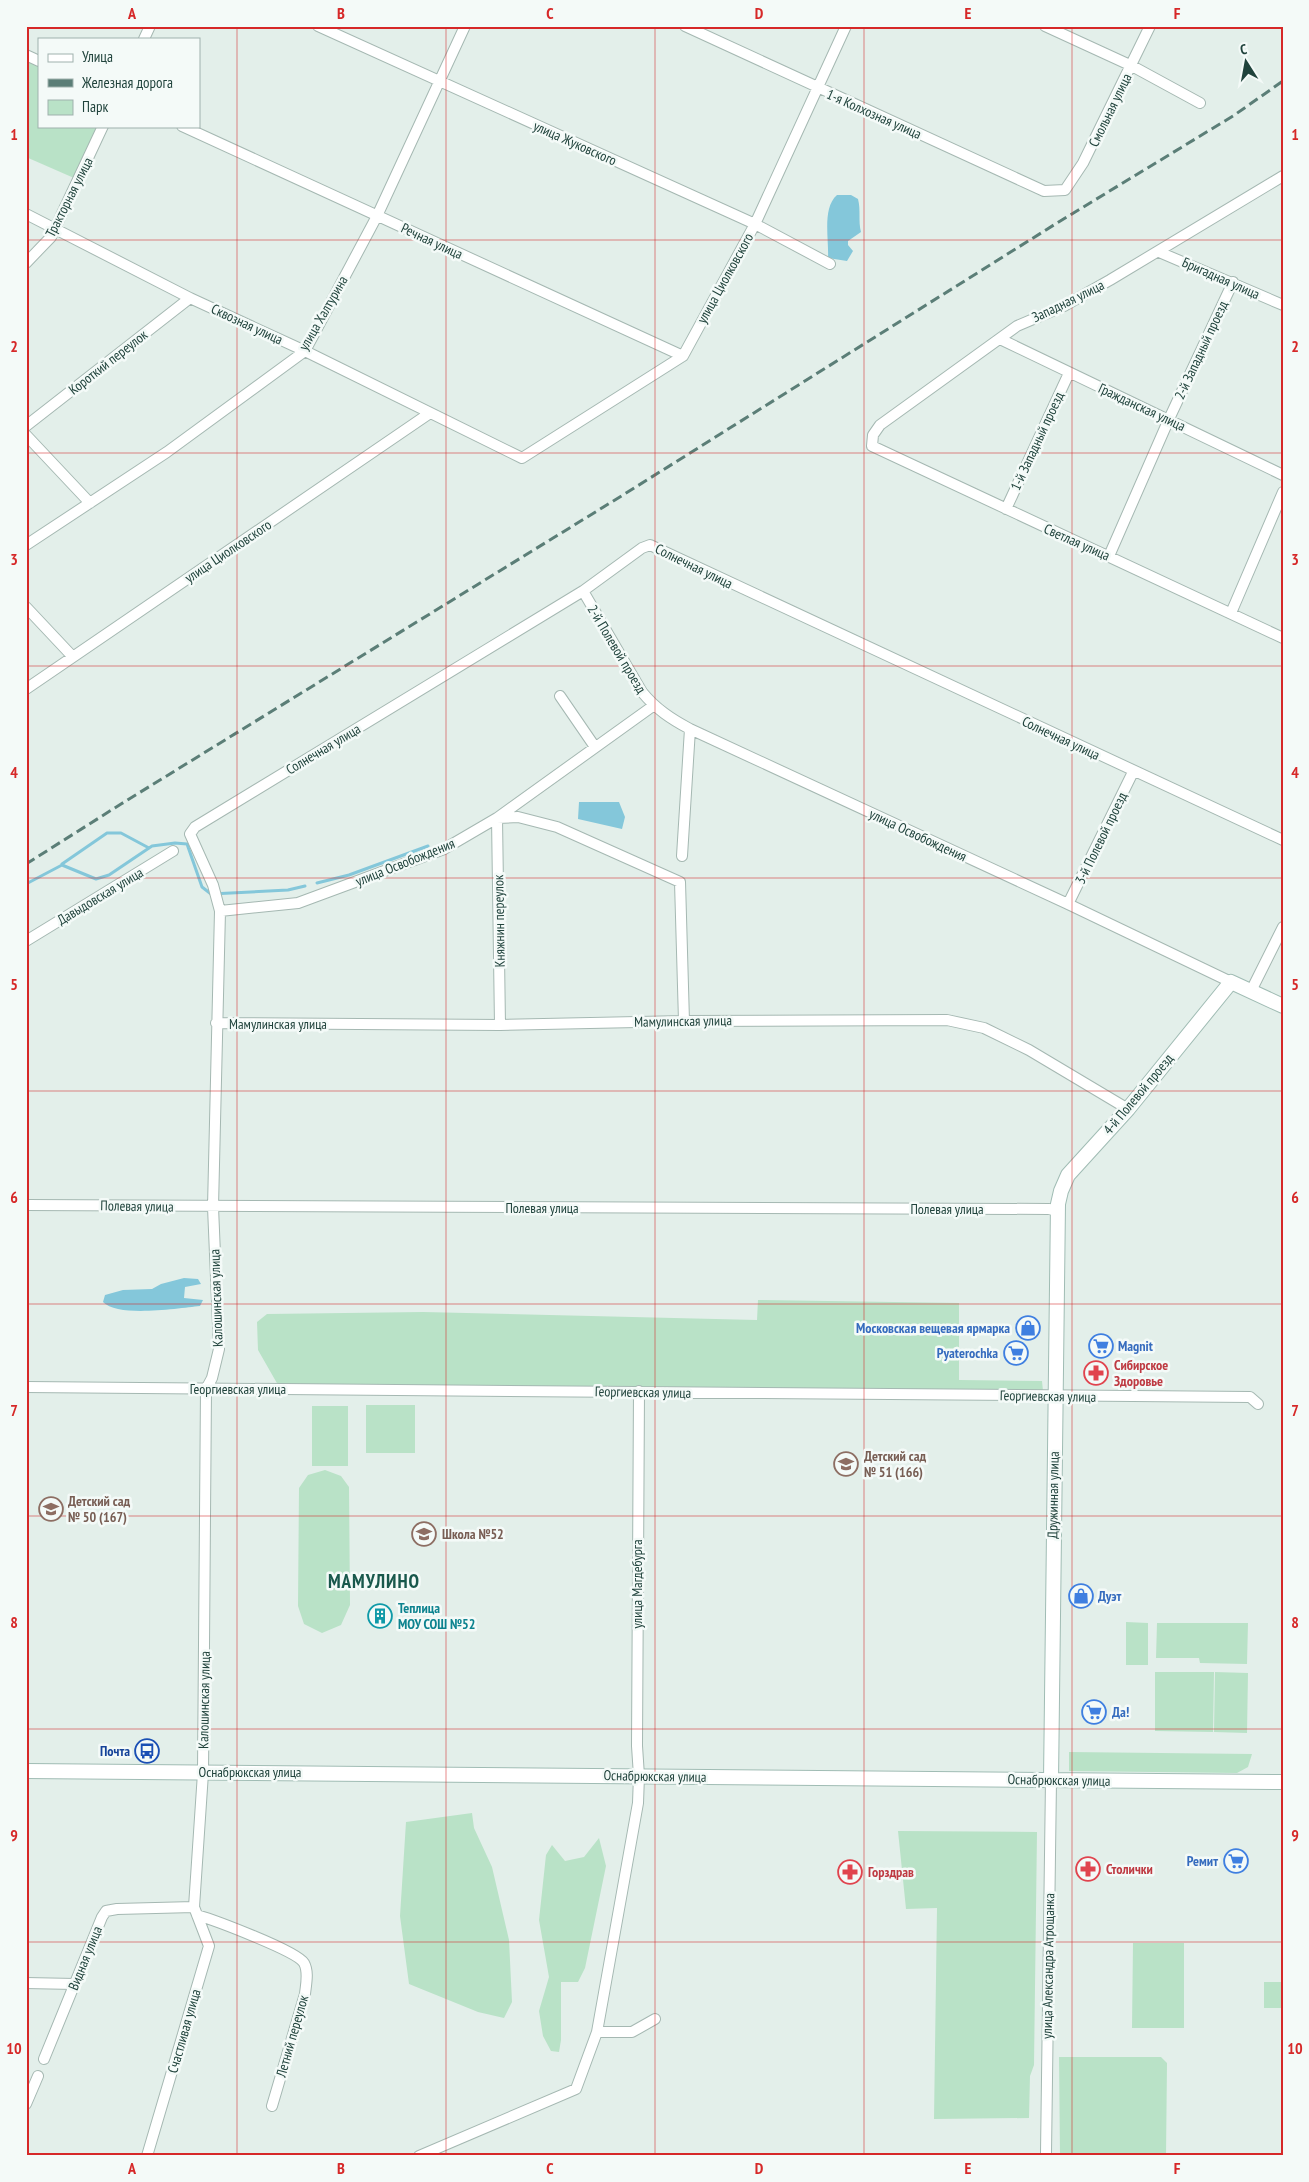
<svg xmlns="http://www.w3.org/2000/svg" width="1309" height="2182" font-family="'PT Sans Narrow',sans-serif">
  <rect width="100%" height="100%" fill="#e3efea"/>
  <path fill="#b9e2c7" d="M26,59L39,64V126H98L74,178L26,157Z
    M758,1300L959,1303V1380L1042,1381L1043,1391L278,1385L258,1350L257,1322L267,1314L423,1312L757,1320Z
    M366,1405H415V1453H366Z
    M312,1406H348V1466H312Z
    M325,1470L341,1476L349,1487L350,1605L341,1625L322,1633L304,1624L298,1606L299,1488L308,1475Z
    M1126,1622L1148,1623V1665H1126Z
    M1157,1623H1248L1247,1664L1200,1663L1199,1658H1156Z
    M1155,1672H1214L1213,1732L1155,1731Z
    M1215,1672L1248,1673L1247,1733L1214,1732Z
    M1069,1752L1252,1754L1248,1767L1237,1773L1069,1771Z
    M472,1813L474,1828L492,1867L509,1940L512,2002L504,2018L478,2012L409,1984L400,1916L406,1822Z
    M898,1831L1037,1832L1034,2065L1030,2076L1029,2118L934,2119L937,1908L906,1909Z
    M599,1838L606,1866L585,1968L578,1982H561V2040L559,2052L551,2051L543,2036L539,2011L549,1977L539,1920L546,1855L552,1845L565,1861L584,1857Z
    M1133,1943H1184V2028H1132Z
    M1264,1982H1283V2008H1264Z
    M1059,2057H1161L1167,2063L1166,2156H1060Z"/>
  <path fill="#84c7da" d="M837,195H851L858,199C861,210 858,221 861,232L848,241V245L853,251L847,261L828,258C829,239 822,208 837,195Z
    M579,802H619L625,817L622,829L578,819Z
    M184,1278L198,1279L201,1284L185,1287L184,1298L203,1300L200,1306C179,1308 118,1318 103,1302L105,1295L123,1290L152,1289L161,1284Z"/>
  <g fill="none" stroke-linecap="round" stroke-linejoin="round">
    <path stroke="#84c7da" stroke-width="3" d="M62,864L107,833H121L149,848
      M317,883L349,875L428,846
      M26,884L62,865L96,879L109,875L152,846L175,843L187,844L202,887L211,894L288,890L305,886"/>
    <g stroke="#a5b8b2" stroke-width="12">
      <path id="street" d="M318,26L755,224L830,264
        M685,26L1044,191L1065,190L1083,163L1150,26
        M1045,26L1132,66L1200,103
        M144,39L150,26
        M26,55L39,61
        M182,126L683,356
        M1283,176L1110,280L1064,306L1017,326L880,425L873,435L872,446L1283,638
        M26,214L190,298L305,351L522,458L683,356L755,224L846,26
        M1159,252L1283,305
        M26,263L51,237L103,126
        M1000,339L1283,475
        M26,426L190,298
        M26,435L90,503
        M1006,509L1069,373
        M26,545L167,452L305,351L377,216L465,26
        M1109,556L1169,419L1233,282
        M583,591L642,692C656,709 671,719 690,729L1068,904L1231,982
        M26,607L73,657
        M1231,613L1283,492
        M26,689L430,413
        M560,696L595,747
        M682,856L690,729
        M1068,904L1133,772
        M220,911L298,903L444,849L497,818L653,706
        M26,941L173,851
        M1251,991L1283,927
        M216,1023L500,1025L684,1021L947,1020L984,1028L1029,1050L1128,1109
        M500,1025L497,818L518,817L557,827L680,882L684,1021
        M26,1205L1049,1209L1058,1211
        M26,1387L1250,1397L1258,1404
        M197,1915C214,1920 297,1951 304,1963C309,1972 306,1984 305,1994L272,2106
        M26,1983L75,1984
        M597,2032H632L655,2019
        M44,2059L102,1917L106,1911L117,1909L194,1907
        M26,2104L38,2076
        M1046,2153L1051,1780
        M147,2156L209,1946L194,1907L203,1773L206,1389L212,1378L219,1349L213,1207L220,911L213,885L190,834L195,827L583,591L642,548L650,545L1283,840
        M419,2156L576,2089L597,2032L638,1803L639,1776L637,1746L639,1391"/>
    </g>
    <g stroke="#a0bcb4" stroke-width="16">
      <path id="secondary" d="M26,1771L1283,1782
        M1051,1780L1058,1204L1061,1191L1068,1175L1128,1109L1231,982L1283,1006"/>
    </g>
    <use href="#street" stroke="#fff" stroke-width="10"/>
    <use href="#secondary" stroke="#fff" stroke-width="14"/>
    <path stroke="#5b7e77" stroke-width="3" stroke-dasharray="10 5" stroke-linecap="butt" d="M26,864L121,804L623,495L1057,223L1233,116L1283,81"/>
  </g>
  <path fill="none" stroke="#d62828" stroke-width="1" stroke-opacity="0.55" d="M237,26V2156M446,26V2156M655,26V2156M864,26V2156M1072,26V2156M26,240H1283M26,453H1283M26,666H1283M26,878H1283M26,1091H1283M26,1304H1283M26,1516H1283M26,1729H1283M26,1942H1283"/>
  <defs>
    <g id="shop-ring" transform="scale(1.25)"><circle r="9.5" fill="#f4faf8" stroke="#3f7fe0" stroke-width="1.5"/><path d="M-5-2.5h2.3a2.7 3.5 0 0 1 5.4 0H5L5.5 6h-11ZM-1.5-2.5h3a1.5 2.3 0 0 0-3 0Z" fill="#3f7fe0"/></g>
    <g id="supermarket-ring" transform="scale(1.25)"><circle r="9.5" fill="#f4faf8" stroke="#3f7fe0" stroke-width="1.5"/><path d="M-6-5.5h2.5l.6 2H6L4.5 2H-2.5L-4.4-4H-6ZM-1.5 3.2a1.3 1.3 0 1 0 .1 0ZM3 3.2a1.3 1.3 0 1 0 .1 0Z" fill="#3f7fe0"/></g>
    <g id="pharmacy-ring" transform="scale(1.25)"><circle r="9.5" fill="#f4faf8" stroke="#e0444e" stroke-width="1.5"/><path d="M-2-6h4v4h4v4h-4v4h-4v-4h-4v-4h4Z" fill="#e0444e"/></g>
    <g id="school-ring" transform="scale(1.25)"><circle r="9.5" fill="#f4faf8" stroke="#8d6e63" stroke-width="1.5"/><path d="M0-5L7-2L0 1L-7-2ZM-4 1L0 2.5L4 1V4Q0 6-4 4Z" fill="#8d6e63"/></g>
    <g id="building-ring" transform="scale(1.25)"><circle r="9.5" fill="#f4faf8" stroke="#0f9aa8" stroke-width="1.5"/><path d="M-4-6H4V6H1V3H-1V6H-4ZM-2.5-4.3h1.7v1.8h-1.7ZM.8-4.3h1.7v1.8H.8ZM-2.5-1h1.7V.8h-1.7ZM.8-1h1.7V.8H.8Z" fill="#0f9aa8"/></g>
    <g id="bus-ring" transform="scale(1.25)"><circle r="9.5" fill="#f4faf8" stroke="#1a4fb4" stroke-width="1.5"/><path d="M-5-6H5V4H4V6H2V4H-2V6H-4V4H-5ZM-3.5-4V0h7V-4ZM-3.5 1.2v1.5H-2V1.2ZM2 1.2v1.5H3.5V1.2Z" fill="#1a4fb4"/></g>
  </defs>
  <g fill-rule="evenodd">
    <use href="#shop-ring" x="1028" y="1328"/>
    <use href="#supermarket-ring" x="1101" y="1346"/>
    <use href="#supermarket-ring" x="1016" y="1353"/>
    <use href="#pharmacy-ring" x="1096" y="1373"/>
    <use href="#school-ring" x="846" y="1464"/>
    <use href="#school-ring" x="51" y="1509"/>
    <use href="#school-ring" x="424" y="1534"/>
    <use href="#shop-ring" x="1081" y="1596"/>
    <use href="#building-ring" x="380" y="1616"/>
    <use href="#supermarket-ring" x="1094" y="1712"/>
    <use href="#bus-ring" x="147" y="1751"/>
    <use href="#supermarket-ring" x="1236" y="1861"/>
    <use href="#pharmacy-ring" x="1088" y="1869"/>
    <use href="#pharmacy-ring" x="850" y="1872"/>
  </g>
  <g text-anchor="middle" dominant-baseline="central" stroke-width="5" stroke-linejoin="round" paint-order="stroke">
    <g font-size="14" fill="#20433c" stroke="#f4faf8">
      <text transform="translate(1110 110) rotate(-64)">Смольная улица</text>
      <text transform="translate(874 114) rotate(24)">1-я Колхозная улица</text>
      <text transform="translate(575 143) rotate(24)">улица Жуковского</text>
      <text transform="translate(69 197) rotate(-63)">Тракторная улица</text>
      <text transform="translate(432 241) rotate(25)">Речная улица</text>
      <text transform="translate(725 278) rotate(-61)">улица Циолковского</text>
      <text transform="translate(1221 278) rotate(24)">Бригадная улица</text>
      <text transform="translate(1068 301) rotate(-26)">Западная улица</text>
      <text transform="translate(323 313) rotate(-60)">улица Халтурина</text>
      <text transform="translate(247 324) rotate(25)">Сквозная улица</text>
      <text transform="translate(1201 350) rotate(-65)">2-й Западный проезд</text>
      <text transform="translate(108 362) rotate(-38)">Короткий переулок</text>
      <text transform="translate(1142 407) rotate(25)">Гражданская улица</text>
      <text transform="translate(1037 441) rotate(-65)">1-й Западный проезд</text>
      <text transform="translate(1077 542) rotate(24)">Светлая улица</text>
      <text transform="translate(228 551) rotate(-34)">улица Циолковского</text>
      <text transform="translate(694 566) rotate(26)">Солнечная улица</text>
      <text transform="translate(617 649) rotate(59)">2-й Полевой проезд</text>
      <text transform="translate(1061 738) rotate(25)">Солнечная улица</text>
      <text transform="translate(323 749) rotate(-31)">Солнечная улица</text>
      <text transform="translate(918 835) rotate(25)">улица Освобождения</text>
      <text transform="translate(1101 838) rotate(-64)">3-й Полевой проезд</text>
      <text transform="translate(405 862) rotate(-22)">улица Освобождения</text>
      <text transform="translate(100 896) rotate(-31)">Давыдовская улица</text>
      <text transform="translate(499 921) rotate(-91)">Княжнин переулок</text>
      <text transform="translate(683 1021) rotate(-1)">Мамулинская улица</text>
      <text x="278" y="1024">Мамулинская улица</text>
      <text transform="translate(1138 1094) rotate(-50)">4-й Полевой проезд</text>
      <text transform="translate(137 1206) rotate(1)">Полевая улица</text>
      <text x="542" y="1208">Полевая улица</text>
      <text x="947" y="1209">Полевая улица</text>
      <text transform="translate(216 1298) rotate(-92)">Калошинская улица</text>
      <text x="238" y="1389">Георгиевская улица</text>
      <text transform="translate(643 1392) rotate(1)">Георгиевская улица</text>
      <text transform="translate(1048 1396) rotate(1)">Георгиевская улица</text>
      <text transform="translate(1053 1495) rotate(-89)">Дружинная улица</text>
      <text transform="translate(637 1584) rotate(-90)">улица Магдебурга</text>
      <text transform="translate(204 1700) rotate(-89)">Калошинская улица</text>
      <text x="250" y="1772">Оснабрюкская улица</text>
      <text transform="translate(655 1776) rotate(1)">Оснабрюкская улица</text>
      <text transform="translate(1059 1780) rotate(1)">Оснабрюкская улица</text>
      <text transform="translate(85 1958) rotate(-68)">Видная улица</text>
      <text transform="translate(1048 1966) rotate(-89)">улица Александра Атрощанка</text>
      <text transform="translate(184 2031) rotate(-74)">Счастливая улица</text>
      <text transform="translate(292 2036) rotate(-74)">Летний переулок</text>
    </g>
    <g font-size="14" font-weight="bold" fill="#366cbe" stroke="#f4faf8" text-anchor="end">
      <text x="1010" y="1328">Московская вещевая ярмарка</text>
      <text x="1118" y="1346" text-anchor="start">Magnit</text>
      <text x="998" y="1353">Pyaterochka</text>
      <text x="1098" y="1596" text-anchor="start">Дуэт</text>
      <text x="1112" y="1712" text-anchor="start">Да!</text>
      <text x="1218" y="1861">Ремит</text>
    </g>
    <g font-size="14" font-weight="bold" fill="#be3a42" stroke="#f4faf8" text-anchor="start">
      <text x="1114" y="1365">Сибирское<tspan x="1114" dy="16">Здоровье</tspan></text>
      <text x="1106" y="1869">Столички</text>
      <text x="868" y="1872">Горздрав</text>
    </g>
    <g font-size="14" font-weight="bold" fill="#785e54" stroke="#f4faf8" text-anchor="start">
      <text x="864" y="1456">Детский сад<tspan x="864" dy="16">№ 51 (166)</tspan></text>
      <text x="68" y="1501">Детский сад<tspan x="68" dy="16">№ 50 (167)</tspan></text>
      <text x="442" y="1534">Школа №52</text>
    </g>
    <g font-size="14" font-weight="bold" fill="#0d838f" stroke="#f4faf8" text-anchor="start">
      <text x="398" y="1608">Теплица<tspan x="398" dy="16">МОУ СОШ №52</tspan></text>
    </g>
    <g font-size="14" font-weight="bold" fill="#164399" stroke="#f4faf8" text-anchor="end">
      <text x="130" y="1751">Почта</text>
    </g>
    <g font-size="19" font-weight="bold" letter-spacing="1" fill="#19584c" stroke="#f4faf8">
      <text x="374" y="1581">МАМУЛИНО</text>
    </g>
  </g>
  <rect width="1309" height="2182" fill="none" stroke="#f4faf8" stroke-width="55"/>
  <rect x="38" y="38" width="162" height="90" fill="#f4faf8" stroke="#9fb1ad"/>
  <rect x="48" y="54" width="25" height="8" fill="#ffffff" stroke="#9fb1ad"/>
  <text x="82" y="62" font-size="15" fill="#20433c">Улица</text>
  <rect x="48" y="79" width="25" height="8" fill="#5b7e77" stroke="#9fb1ad"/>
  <text x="82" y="88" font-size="15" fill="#20433c">Железная дорога</text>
  <rect x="48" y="100" width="25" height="15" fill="#b9e2c7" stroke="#9fb1ad"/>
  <text x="82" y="112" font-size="15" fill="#20433c">Парк</text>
  <g transform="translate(1246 62) rotate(349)" stroke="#f4faf8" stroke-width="4" paint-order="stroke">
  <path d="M0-4L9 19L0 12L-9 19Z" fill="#20433c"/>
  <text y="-8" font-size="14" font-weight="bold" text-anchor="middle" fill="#20433c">С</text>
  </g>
  <rect x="28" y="28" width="1254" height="2126" fill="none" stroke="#d62828" stroke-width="2"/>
  <g font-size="16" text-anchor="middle" font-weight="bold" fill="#d62828">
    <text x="132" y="19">A</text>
    <text x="341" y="19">B</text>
    <text x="550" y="19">C</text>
    <text x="759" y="19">D</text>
    <text x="968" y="19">E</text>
    <text x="1177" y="19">F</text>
    <text x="14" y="140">1</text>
    <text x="1295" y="140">1</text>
    <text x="14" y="352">2</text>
    <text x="1295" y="352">2</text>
    <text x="14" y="565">3</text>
    <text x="1295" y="565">3</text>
    <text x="14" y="778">4</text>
    <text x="1295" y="778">4</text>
    <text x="14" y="990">5</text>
    <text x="1295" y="990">5</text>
    <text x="14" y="1203">6</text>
    <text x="1295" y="1203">6</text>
    <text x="14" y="1416">7</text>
    <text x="1295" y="1416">7</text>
    <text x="14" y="1628">8</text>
    <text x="1295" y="1628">8</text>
    <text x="14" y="1841">9</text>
    <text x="1295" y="1841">9</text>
    <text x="14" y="2054">10</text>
    <text x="1295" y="2054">10</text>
    <text x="132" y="2174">A</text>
    <text x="341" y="2174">B</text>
    <text x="550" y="2174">C</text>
    <text x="759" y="2174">D</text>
    <text x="968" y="2174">E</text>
    <text x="1177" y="2174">F</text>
  </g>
</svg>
